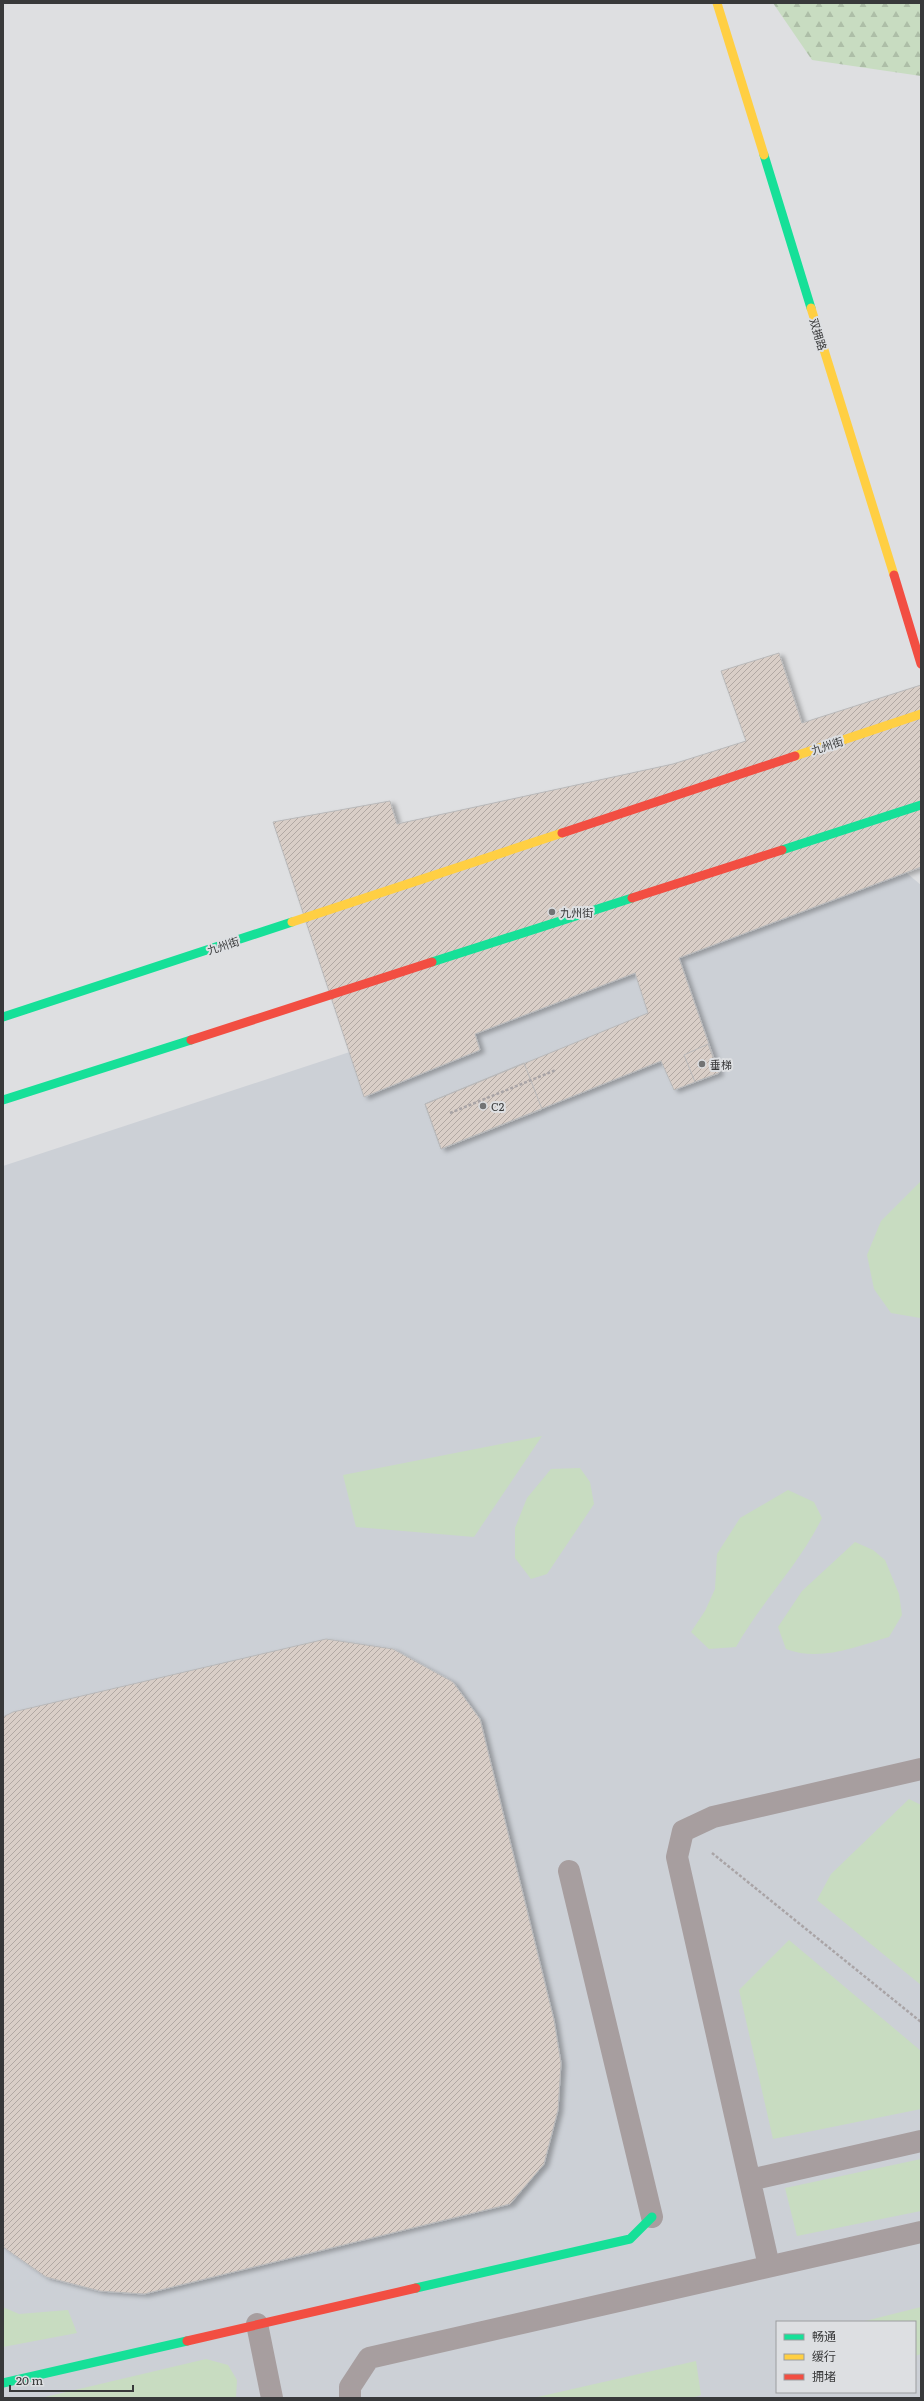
<svg xmlns="http://www.w3.org/2000/svg" width="924" height="2401" font-family="Literata,'Noto Sans SC',serif">
  <defs>
    <pattern id="forest-firs" width="22" height="20" patternUnits="userSpaceOnUse"><rect width="22" height="20" fill="#c8dcc1"/><path d="M5 1l3.5 6h-7zM16 11l3.5 6h-7z" fill="#adbea7"/></pattern>
    <pattern id="building-hatch" width="6" height="6" patternUnits="userSpaceOnUse"><rect width="6" height="6" fill="#d9cec7"/><path d="M-1 1l2-2M0 6l6-6M5 7l2-2" fill="none" stroke="#b1a8a3"/></pattern>
    <filter id="shadow"><feDropShadow dx="4.5" dy="2.5" stdDeviation="2" flood-color="#0004"/></filter>
  </defs>
  <rect width="100%" height="100%" fill="#dedfe1"/>
  <path fill="#ccd0d6" fill-rule="evenodd" d="M903,870L921,885V2398H3V1166ZM777,2322H915V2392H777Z"/>
  <path fill="#c8dcc1" d="M921,1181V1317L920,1318L891,1313L874,1289L867,1255L881,1221Z
    M542,1436L474,1537L356,1527L343,1475Z
    M580,1468L590,1482L594,1504L547,1574L531,1579L515,1558V1528L527,1498L551,1469Z
    M788,1490L814,1502L822,1518C799,1565 761,1602 736,1647L709,1649L691,1632L705,1611L715,1589L717,1554L740,1518Z
    M855,1542L873,1550L885,1560L899,1594L902,1615L889,1637C855,1647 820,1662 786,1649L778,1627L802,1591Z
    M909,1799L921,1805V1985L817,1900L831,1874Z
    M789,1940L921,2051V2109L773,2139L739,1990Z
    M921,2159V2211L797,2236L785,2188Z
    M3,2307L19,2314L68,2310L77,2333L3,2347Z
    M921,2307V2354L915,2356V2322H861Z
    M206,2359L228,2365L237,2380L236,2398H41Z
    M696,2361L701,2395L692,2398H533Z"/>
  <path fill="url(#forest-firs)" d="M773,3H921V76L812,60Z"/>
  <path fill="url(#building-hatch)" stroke="#b9b9ba" filter="url(#shadow)" d="M779,653L802,723L921,685V867L679,958L719,1073L674,1090L661,1061L441,1149L425,1104L648,1013L635,973L475,1034L480,1050L364,1097L273,822L390,801L397,824L673,764L746,741L721,671Z
    M708,1044L719,1073L695,1082L684,1055Z
    M524,1063L542,1109L441,1149L425,1104Z
    M326,1639L393,1649L453,1682L480,1719L554,2020L561,2063L558,2110L544,2164L510,2204L144,2294L100,2291L46,2277L3,2247V1717L13,1712Z"/>
  <g fill="none" stroke-linecap="round" stroke-linejoin="round">
    <path stroke="#a9a4a6" stroke-width="2.5" stroke-dasharray="3 2" stroke-linecap="butt" d="M450,1113L556,1070
      M712,1853L921,2022"/>
    <path stroke="#a79e9f" stroke-width="22" d="M569,1871L652,2217
      M750,2180L921,2141
      M769,2266L677,1857L683,1831L713,1817L921,1769
      M257,2324L272,2398
      M350,2398V2387L369,2358L921,2232"/>
    <path stroke="#16e098" stroke-width="9" d="M764,155L811,308
      M782,850L921,805
      M432,962L632,898
      M3,1017L292,922
      M3,1100L191,1040
      M416,2288L630,2239L652,2217
      M3,2383L187,2341"/>
    <path stroke="#ffcf43" stroke-width="9" d="M717,3L764,155
      M811,308L894,575
      M795,756L921,714
      M292,922L562,833"/>
    <path stroke="#f24e42" stroke-width="9" d="M894,575L921,664
      M562,833L795,756
      M632,898L782,850
      M191,1040L432,962
      M187,2341L416,2288"/>
  </g>
  <g fill="#727374" stroke="#dddfe2" stroke-width="1.5">
    <circle cx="552" cy="912" r="4"/>
    <circle cx="702" cy="1064" r="4"/>
    <circle cx="483" cy="1106" r="4"/>
  </g>
  <g text-anchor="middle" dominant-baseline="central" stroke-width="4" stroke-linejoin="round" paint-order="stroke">
    <g font-size="11" fill="#38393a" stroke="#dddfe2">
      <text transform="translate(819 334) rotate(73)">双拥路</text>
      <text transform="translate(827 745) rotate(-18)">九州街</text>
      <text transform="translate(223 945) rotate(-18)">九州街</text>
    </g>
    <g font-size="11" fill="#38393a" stroke="#dddfe2" text-anchor="start">
      <text x="560" y="912">九州街</text>
      <text x="710" y="1064">垂梯</text>
      <text x="491" y="1106">C2</text>
    </g>
  </g>
  <rect width="924" height="2401" fill="none" stroke="#38393a" stroke-width="8"/>
  <rect x="776" y="2321" width="140" height="72" fill="#dddfe2" stroke="#9b9d9f"/>
  <rect x="784" y="2334" width="20" height="6" fill="#16e098" stroke="#9b9d9f"/>
  <text x="812" y="2341" font-size="12" fill="#38393a">畅通</text>
  <rect x="784" y="2354" width="20" height="6" fill="#ffcf43" stroke="#9b9d9f"/>
  <text x="812" y="2361" font-size="12" fill="#38393a">缓行</text>
  <rect x="784" y="2374" width="20" height="6" fill="#f24e42" stroke="#9b9d9f"/>
  <text x="812" y="2381" font-size="12" fill="#38393a">拥堵</text>
  <path d="M10 2385v6h123v-6" fill="none" stroke="#38393a" stroke-width="2"/>
  <text x="16" y="2385" font-size="12" fill="#38393a" stroke="#dddfe2" stroke-width="3" paint-order="stroke">20 m</text>
</svg>
